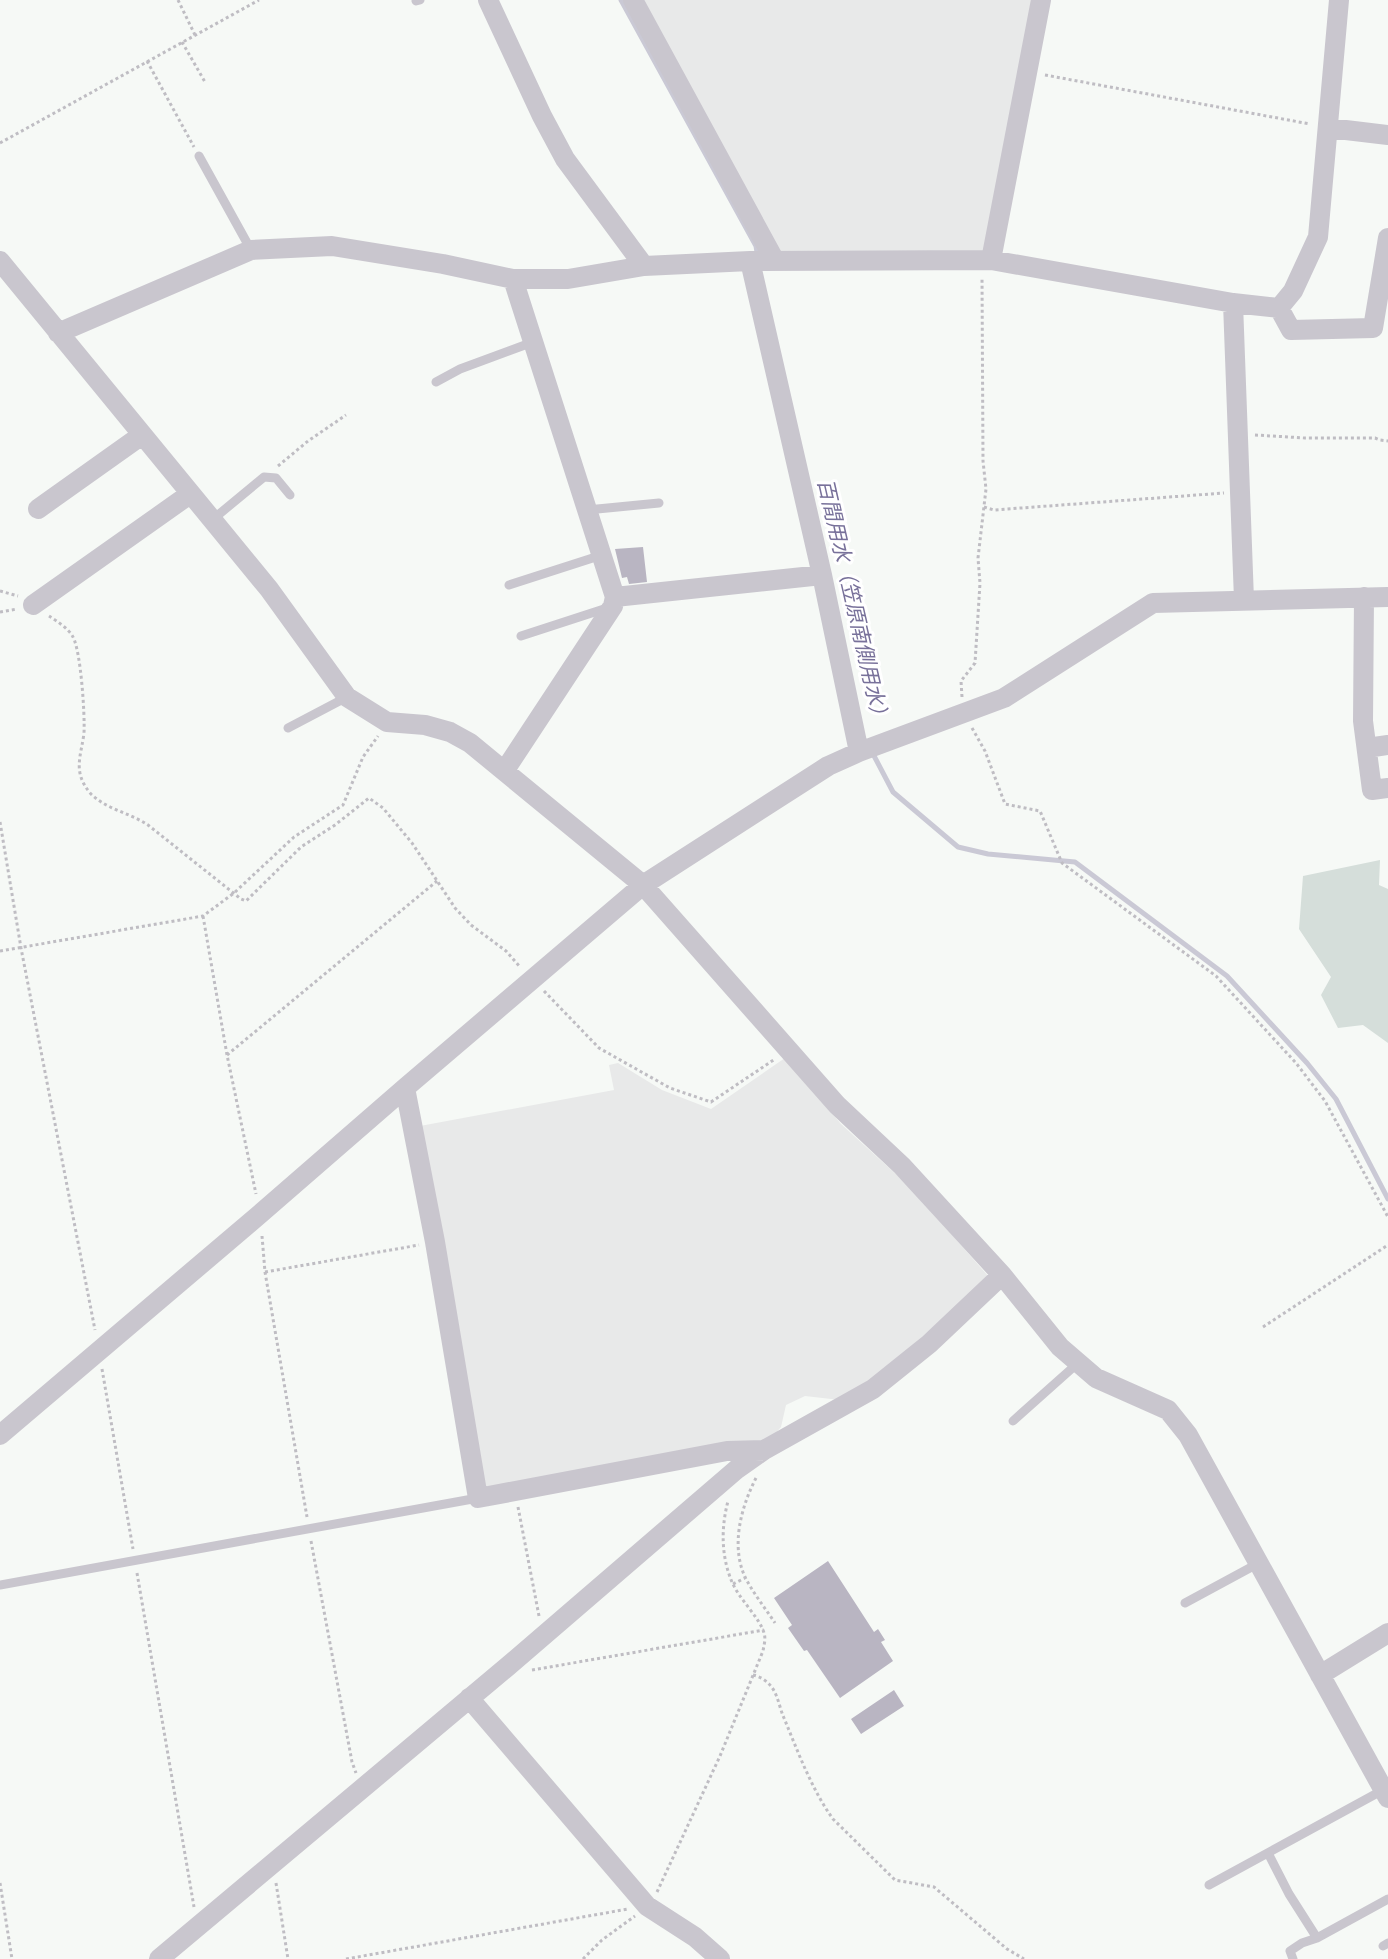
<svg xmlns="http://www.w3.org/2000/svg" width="1388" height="1959" font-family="'Fira Sans','Noto Sans JP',sans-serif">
  <rect width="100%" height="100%" fill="#f6f9f6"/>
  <path fill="#e8e9e9" d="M642,0H1035L987,251L779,253Z
    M785,1058L841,1124L910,1187L989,1277L869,1384L840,1400L805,1396L786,1405L781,1427L768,1442L485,1491L420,1126L614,1090L609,1065L618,1063L662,1090L711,1109Z"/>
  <path fill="#d5deda" d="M1380,860L1379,885L1388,889V1043L1363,1025L1338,1028L1321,995L1331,977L1299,929L1303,876Z"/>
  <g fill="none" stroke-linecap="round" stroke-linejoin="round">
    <path stroke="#cac9d5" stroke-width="5" d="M621,0L756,246L758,258
      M872,752L893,792L958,847L988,854L1075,862L1227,976L1307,1063L1336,1099L1388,1199"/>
  </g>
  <path fill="#b9b5c2" d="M643,547L647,582L629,584L627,577L622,578L615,549Z
    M828,1561L874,1632L878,1629L885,1640L881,1642L893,1661L840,1698L807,1650L804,1651L788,1628L792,1625L774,1598Z
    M894,1690L904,1706L861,1734L851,1719Z"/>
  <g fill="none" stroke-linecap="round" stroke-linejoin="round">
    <path stroke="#bfbdc3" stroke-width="3" stroke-dasharray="3 3" stroke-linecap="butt" d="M178,0L195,35
      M182,42L205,82
      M147,61L194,147
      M1045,75L1310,124
      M0,143L259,0
      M1255,435L1305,438H1375L1380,440L1388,441
      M278,466L308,441L346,415
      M984,507L994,510L1224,493
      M0,591L18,596
      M0,612L17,609
      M49,616C57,621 69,629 73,637C81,652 85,715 84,733C81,757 72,772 91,794C106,809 130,813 148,825L241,899L246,901L301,847L335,825L369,798L383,808L412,843L455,908L471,925L506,951L520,967
      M962,697L961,681L975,663L980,583L978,558L986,489L983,461L982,277
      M972,728L985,751L1005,804L1040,811L1062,863L1216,976L1296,1063L1325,1101L1388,1217
      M0,822L21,948L95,1330
      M203,916L227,1055L256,1194
      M0,951L203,916L234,893L294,837L343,805L363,757L378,736
      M544,991L599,1048L670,1088L711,1102L775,1059
      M227,1055L437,881
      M262,1236L265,1272L307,1517
      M265,1272L419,1245
      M1263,1327L1388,1245
      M102,1369L133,1549
      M756,1478C741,1507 730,1547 746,1579C754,1594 765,1608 775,1623
      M518,1507L539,1616
      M311,1541L352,1762L356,1773
      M137,1573L194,1907
      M733,1584L745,1578
      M532,1670L764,1630
      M753,1675C759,1676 765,1680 769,1684C778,1693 779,1707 784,1718C798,1752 812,1790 833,1819L895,1880L934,1887L1007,1949L1024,1959
      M0,1883L12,1959
      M276,1883L288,1959
      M657,1892L720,1756L763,1651C764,1645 766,1639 764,1633C760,1618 739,1599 732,1582C721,1556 721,1528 728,1501
      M346,1959L628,1909
      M583,1959L602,1940L635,1916"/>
    <path stroke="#c9c6ce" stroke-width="9" d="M416,1L420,0
      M199,156L251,250
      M436,382L460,369L533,342
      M587,510L659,503
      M212,520L264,477L276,478L290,495
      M509,585L602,555
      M521,636L607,608
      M288,728L347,697
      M1013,1421L1078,1363
      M0,1585L478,1498
      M1185,1603L1259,1563
      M1268,1853L1289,1894L1317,1938
      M1209,1885L1383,1790
      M1383,1946L1388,1943
      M1293,1959L1290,1951L1302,1943L1317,1938L1388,1899"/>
    <path stroke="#c9c6ce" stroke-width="20" d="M488,0L542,116L565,159L644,266
      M633,0L775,261
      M1329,128L1388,135
      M991,260L1041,0
      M0,261L269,589L347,697L387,722L425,725L450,732L470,743L643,885L837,1105L902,1166L1002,1275L1060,1347L1096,1378L1168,1410L1188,1435L1388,1798
      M750,261L822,575L859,752
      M1233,303L1244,600
      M1279,308L1291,330L1373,328L1388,238
      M58,333L251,250L332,246L443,264L513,279H568L644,266L750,261L991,260L1233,303L1279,308L1293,291L1318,237L1339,0
      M38,509L142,435
      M615,597L822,575
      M1364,597L1363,721L1372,790L1388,788
      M33,605L190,494
      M1367,748L1388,745
      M505,770L613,606L615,597L513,279
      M405,1088L435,1242L478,1498L727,1451L764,1450
      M0,1435L260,1214L405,1088L643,885L828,766L859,752L1004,698L1153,603L1388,597
      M1320,1675L1388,1633
      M469,1698L647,1906L695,1937L720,1959
      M159,1959L507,1667L737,1469L764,1450L873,1389L929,1344L1002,1275"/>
  </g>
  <g text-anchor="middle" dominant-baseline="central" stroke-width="6" stroke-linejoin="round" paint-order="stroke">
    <g font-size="21" font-style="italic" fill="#78719a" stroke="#fff">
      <text transform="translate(853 602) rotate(77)">百間用水（笠原南側用水）</text>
    </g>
  </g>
</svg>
